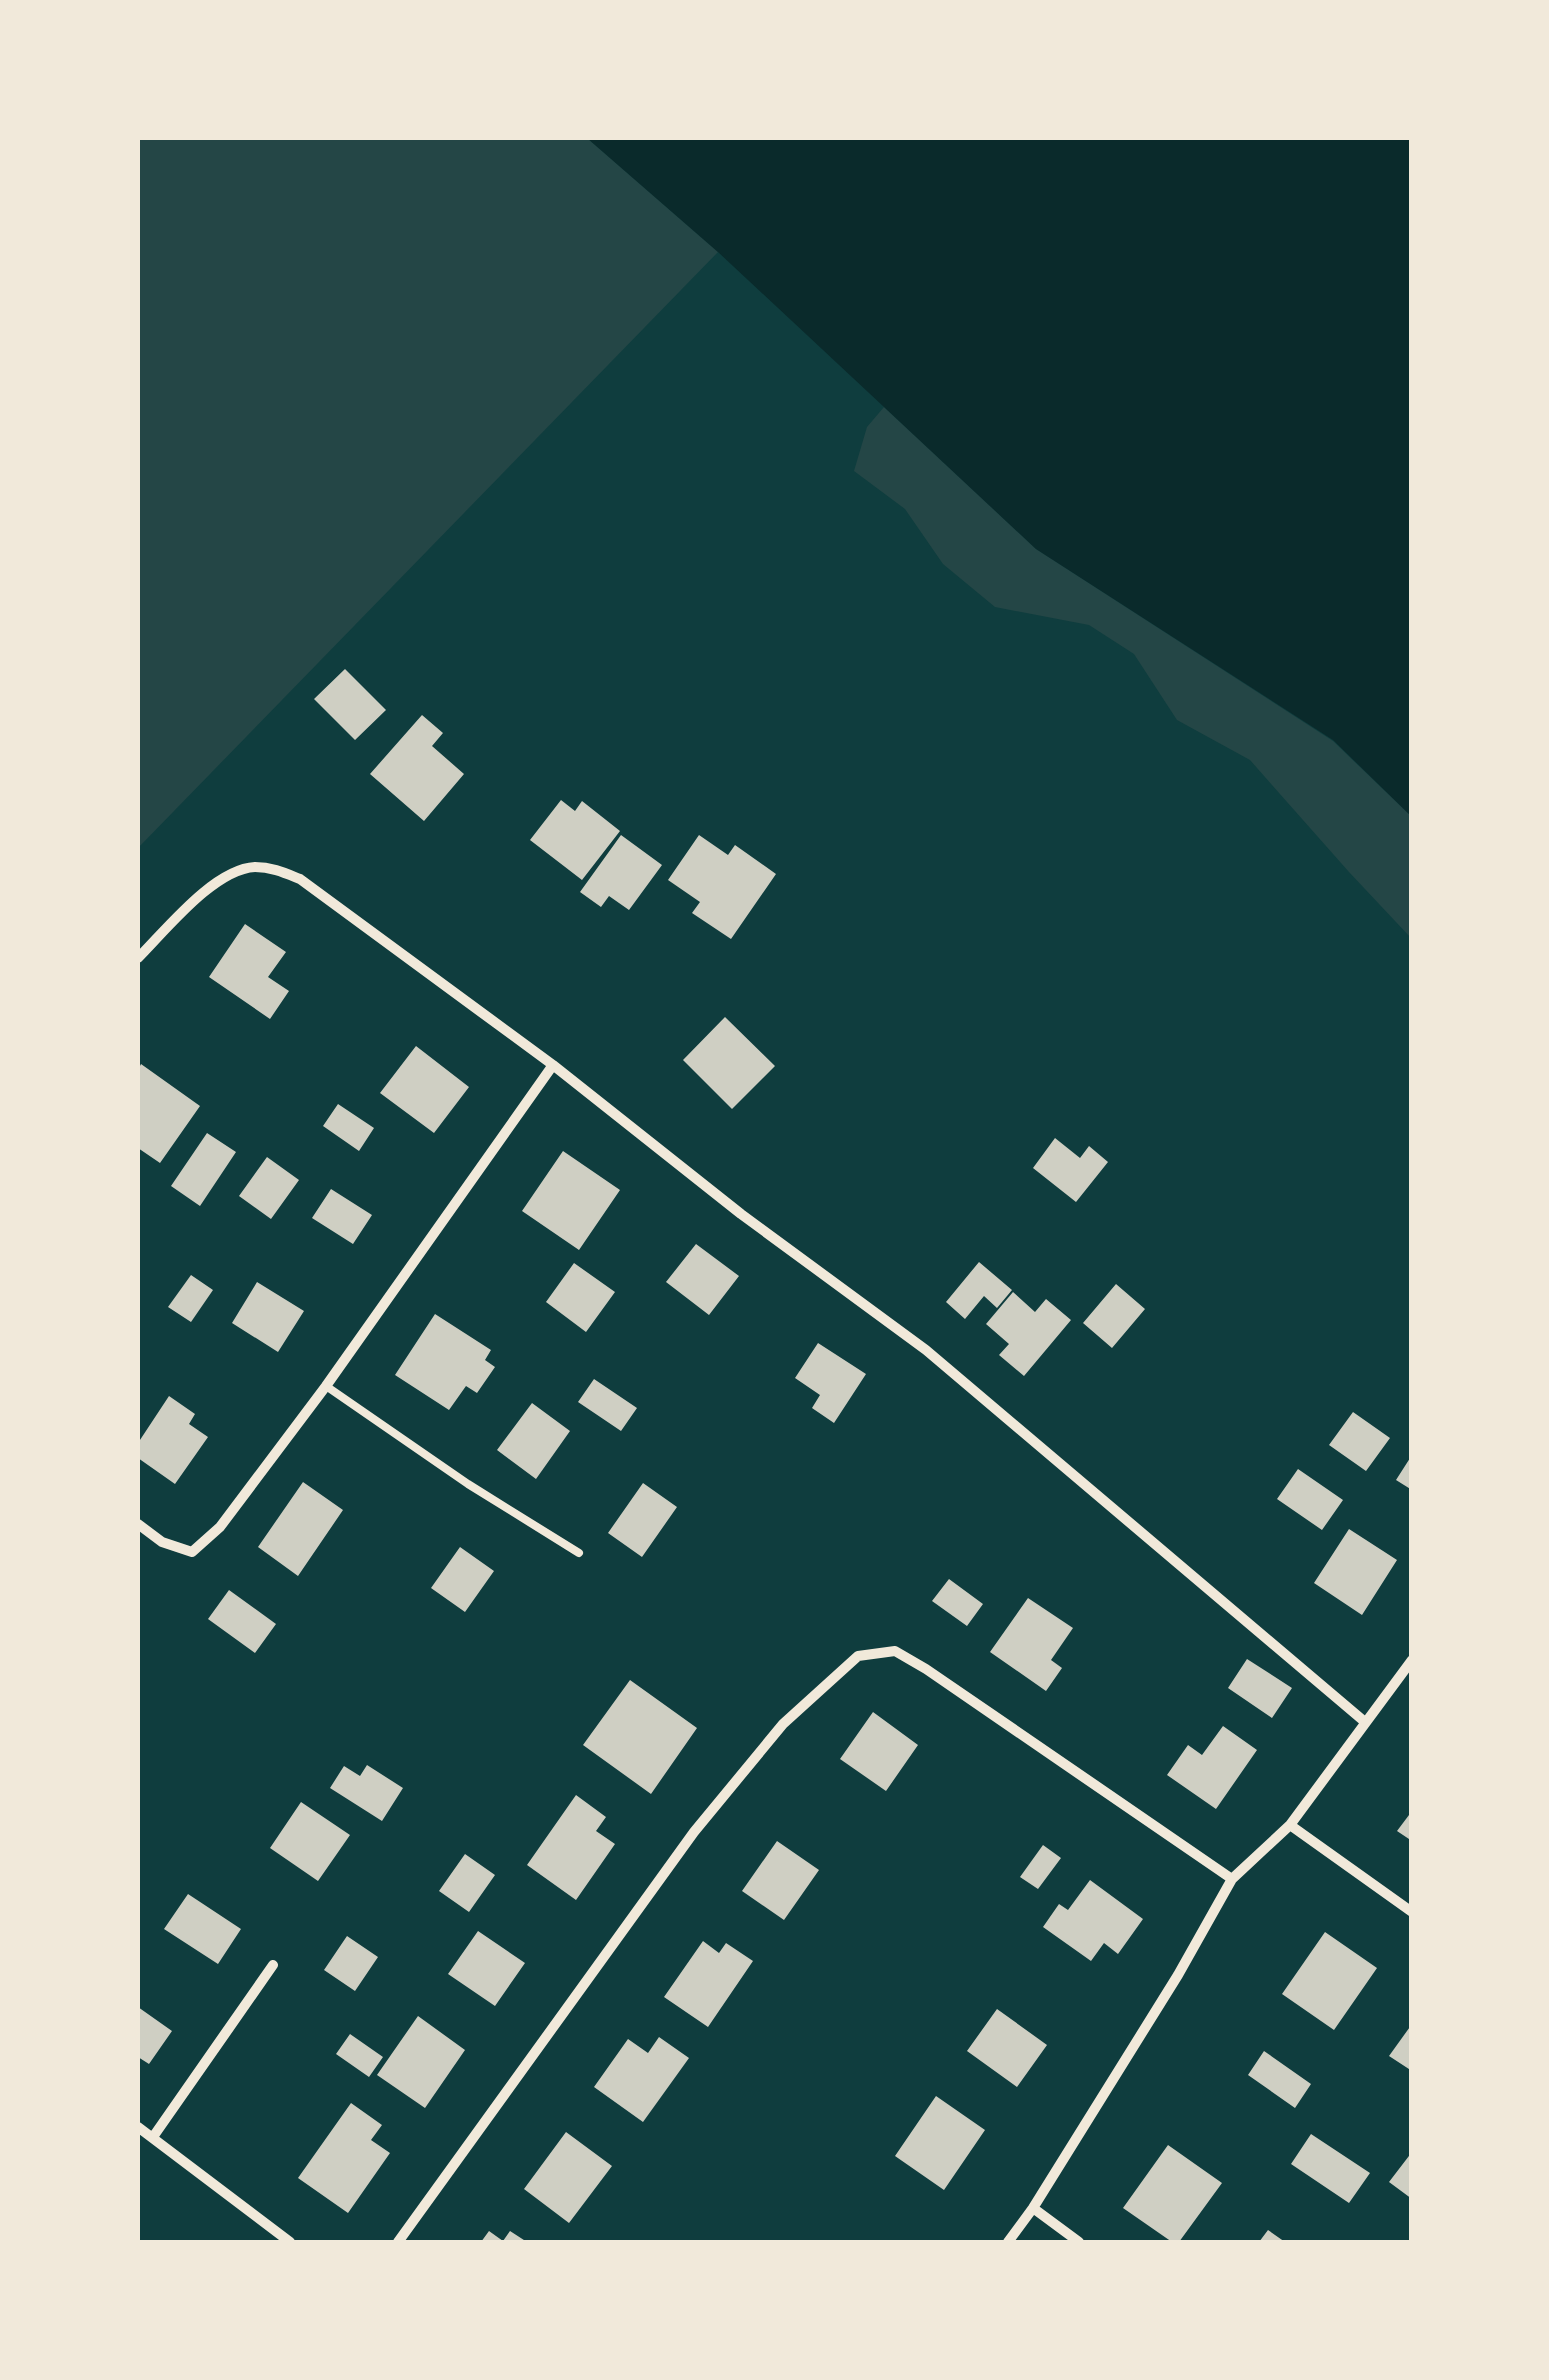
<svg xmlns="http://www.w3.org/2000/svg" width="1549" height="2380" font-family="Literata,serif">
  <rect width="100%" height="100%" fill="#0f3d3e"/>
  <path fill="#244646" d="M138,138H587L718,252L138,848Z
    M884,407L1036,549L1333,741L1411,816V938L1349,872L1250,760L1177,720L1134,654L1089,625L995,607L943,564L905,509L854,471L867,427Z"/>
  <path fill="#0a2a2b" d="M587,138H1411V816L1333,740L1036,549L718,252Z"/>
  <path fill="#cfcfc3" d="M345,669L386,710L355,740L314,699Z
    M422,715L443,733L432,746L464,774L424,821L370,774Z
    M561,800L575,811L582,801L620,831L582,880L530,840Z
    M621,835L662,865L629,910L609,896L601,907L580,892Z
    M699,835L728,855L735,845L776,874L731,939L692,913L700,902L668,880Z
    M245,924L286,952L268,977L289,991L270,1019L209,977Z
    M725,1017L775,1066L732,1109L683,1060Z
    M416,1046L469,1087L434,1133L380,1093Z
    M141,1064L200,1106L160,1163L138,1148V1070Z
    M338,1104L374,1128L359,1151L323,1126Z
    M207,1133L236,1152L200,1206L171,1186Z
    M1055,1138L1080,1158L1089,1146L1108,1162L1076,1202L1033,1168Z
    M563,1151L620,1190L579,1250L522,1211Z
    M267,1157L299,1180L271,1219L239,1196Z
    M331,1189L372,1215L353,1244L312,1218Z
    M696,1244L739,1276L709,1315L666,1282Z
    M979,1262L1012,1290L997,1308L984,1296L965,1319L946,1302Z
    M574,1263L615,1292L586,1332L546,1302Z
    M191,1275L213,1290L191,1322L168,1307Z
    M257,1282L304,1311L278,1352L232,1323Z
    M1116,1284L1145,1309L1112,1348L1083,1323Z
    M1013,1292L1035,1312L1046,1299L1071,1320L1024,1376L999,1355L1009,1344L986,1324Z
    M435,1314L491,1350L485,1360L495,1367L477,1393L466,1386L449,1410L395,1375Z
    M818,1343L866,1374L834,1423L812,1408L820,1395L795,1378Z
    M594,1379L637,1408L621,1431L578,1402Z
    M169,1396L195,1414L189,1424L208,1437L175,1484L138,1458V1443Z
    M532,1403L570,1431L536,1479L497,1450Z
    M1353,1412L1390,1438L1366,1471L1329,1445Z
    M1412,1455V1490L1396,1480Z
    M1298,1469L1343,1500L1322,1530L1277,1499Z
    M303,1482L343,1510L298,1576L258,1547Z
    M643,1483L677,1507L642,1557L608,1533Z
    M1349,1529L1397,1560L1362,1615L1314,1583Z
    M460,1547L494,1571L465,1612L431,1588Z
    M949,1579L983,1604L967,1626L932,1601Z
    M229,1590L276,1624L255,1653L208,1619Z
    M1028,1598L1073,1628L1051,1660L1062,1668L1046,1691L990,1652Z
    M1247,1659L1292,1688L1272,1718L1228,1688Z
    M630,1680L697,1728L651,1794L583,1745Z
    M873,1712L918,1745L886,1791L840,1759Z
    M1223,1726L1257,1750L1216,1809L1167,1775L1188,1745L1202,1755Z
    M367,1765L403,1788L382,1821L330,1788L344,1766L360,1776Z
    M576,1795L606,1817L596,1831L615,1844L576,1900L527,1865Z
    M301,1802L350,1835L318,1881L270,1848Z
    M1412,1811V1841L1397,1831Z
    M777,1841L819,1870L784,1920L742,1891Z
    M1043,1845L1061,1858L1038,1889L1020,1877Z
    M465,1854L495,1875L469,1912L439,1891Z
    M1090,1880L1143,1919L1118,1954L1104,1943L1091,1961L1043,1927L1059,1904L1068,1910Z
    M188,1894L241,1929L218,1964L164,1929Z
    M478,1931L525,1963L495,2006L448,1974Z
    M1325,1932L1377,1968L1334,2030L1282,1994Z
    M347,1936L378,1957L355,1991L324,1970Z
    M703,1941L719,1953L726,1943L753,1961L708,2027L664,1997Z
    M138,2007L172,2031L149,2064L138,2057Z
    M997,2009L1047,2045L1017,2087L967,2051Z
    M418,2016L465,2050L425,2108L377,2075Z
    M1412,2024V2071L1389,2056Z
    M350,2034L383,2057L369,2077L336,2054Z
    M659,2037L689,2058L643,2122L594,2087L628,2039L648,2053Z
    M1264,2051L1311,2084L1295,2108L1248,2075Z
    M936,2096L985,2130L944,2190L895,2156Z
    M351,2103L382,2125L371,2140L390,2153L348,2213L298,2178Z
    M566,2132L612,2166L569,2223L524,2189Z
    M1311,2134L1370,2173L1349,2203L1291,2164Z
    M1168,2145L1222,2183L1179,2242H1172L1123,2208Z
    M1412,2152V2199L1389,2182Z
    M1268,2230L1285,2242H1259Z
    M489,2231L503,2241L510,2231L527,2242H481Z"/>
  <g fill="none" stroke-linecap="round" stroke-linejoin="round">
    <path stroke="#f1e9da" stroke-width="8" d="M326,1386L468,1484L579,1553"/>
    <path stroke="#f1e9da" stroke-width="10" d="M138,958C166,930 214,869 255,867C272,867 285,873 300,879L553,1065L741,1214L926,1350L1365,1722
      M138,1524L162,1542L192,1552L220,1527L326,1386L553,1065
      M1290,1825L1412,1912
      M138,2127L290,2242
      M153,2137L273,1965
      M1033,2208L1079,2242
      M398,2242L694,1832L783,1724L858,1656L895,1651L926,1669L1232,1879
      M1008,2242L1033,2208L1178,1975L1232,1879L1290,1825L1412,1660"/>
  </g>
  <rect width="1549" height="2380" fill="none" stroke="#f1e9da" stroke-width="280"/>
</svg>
